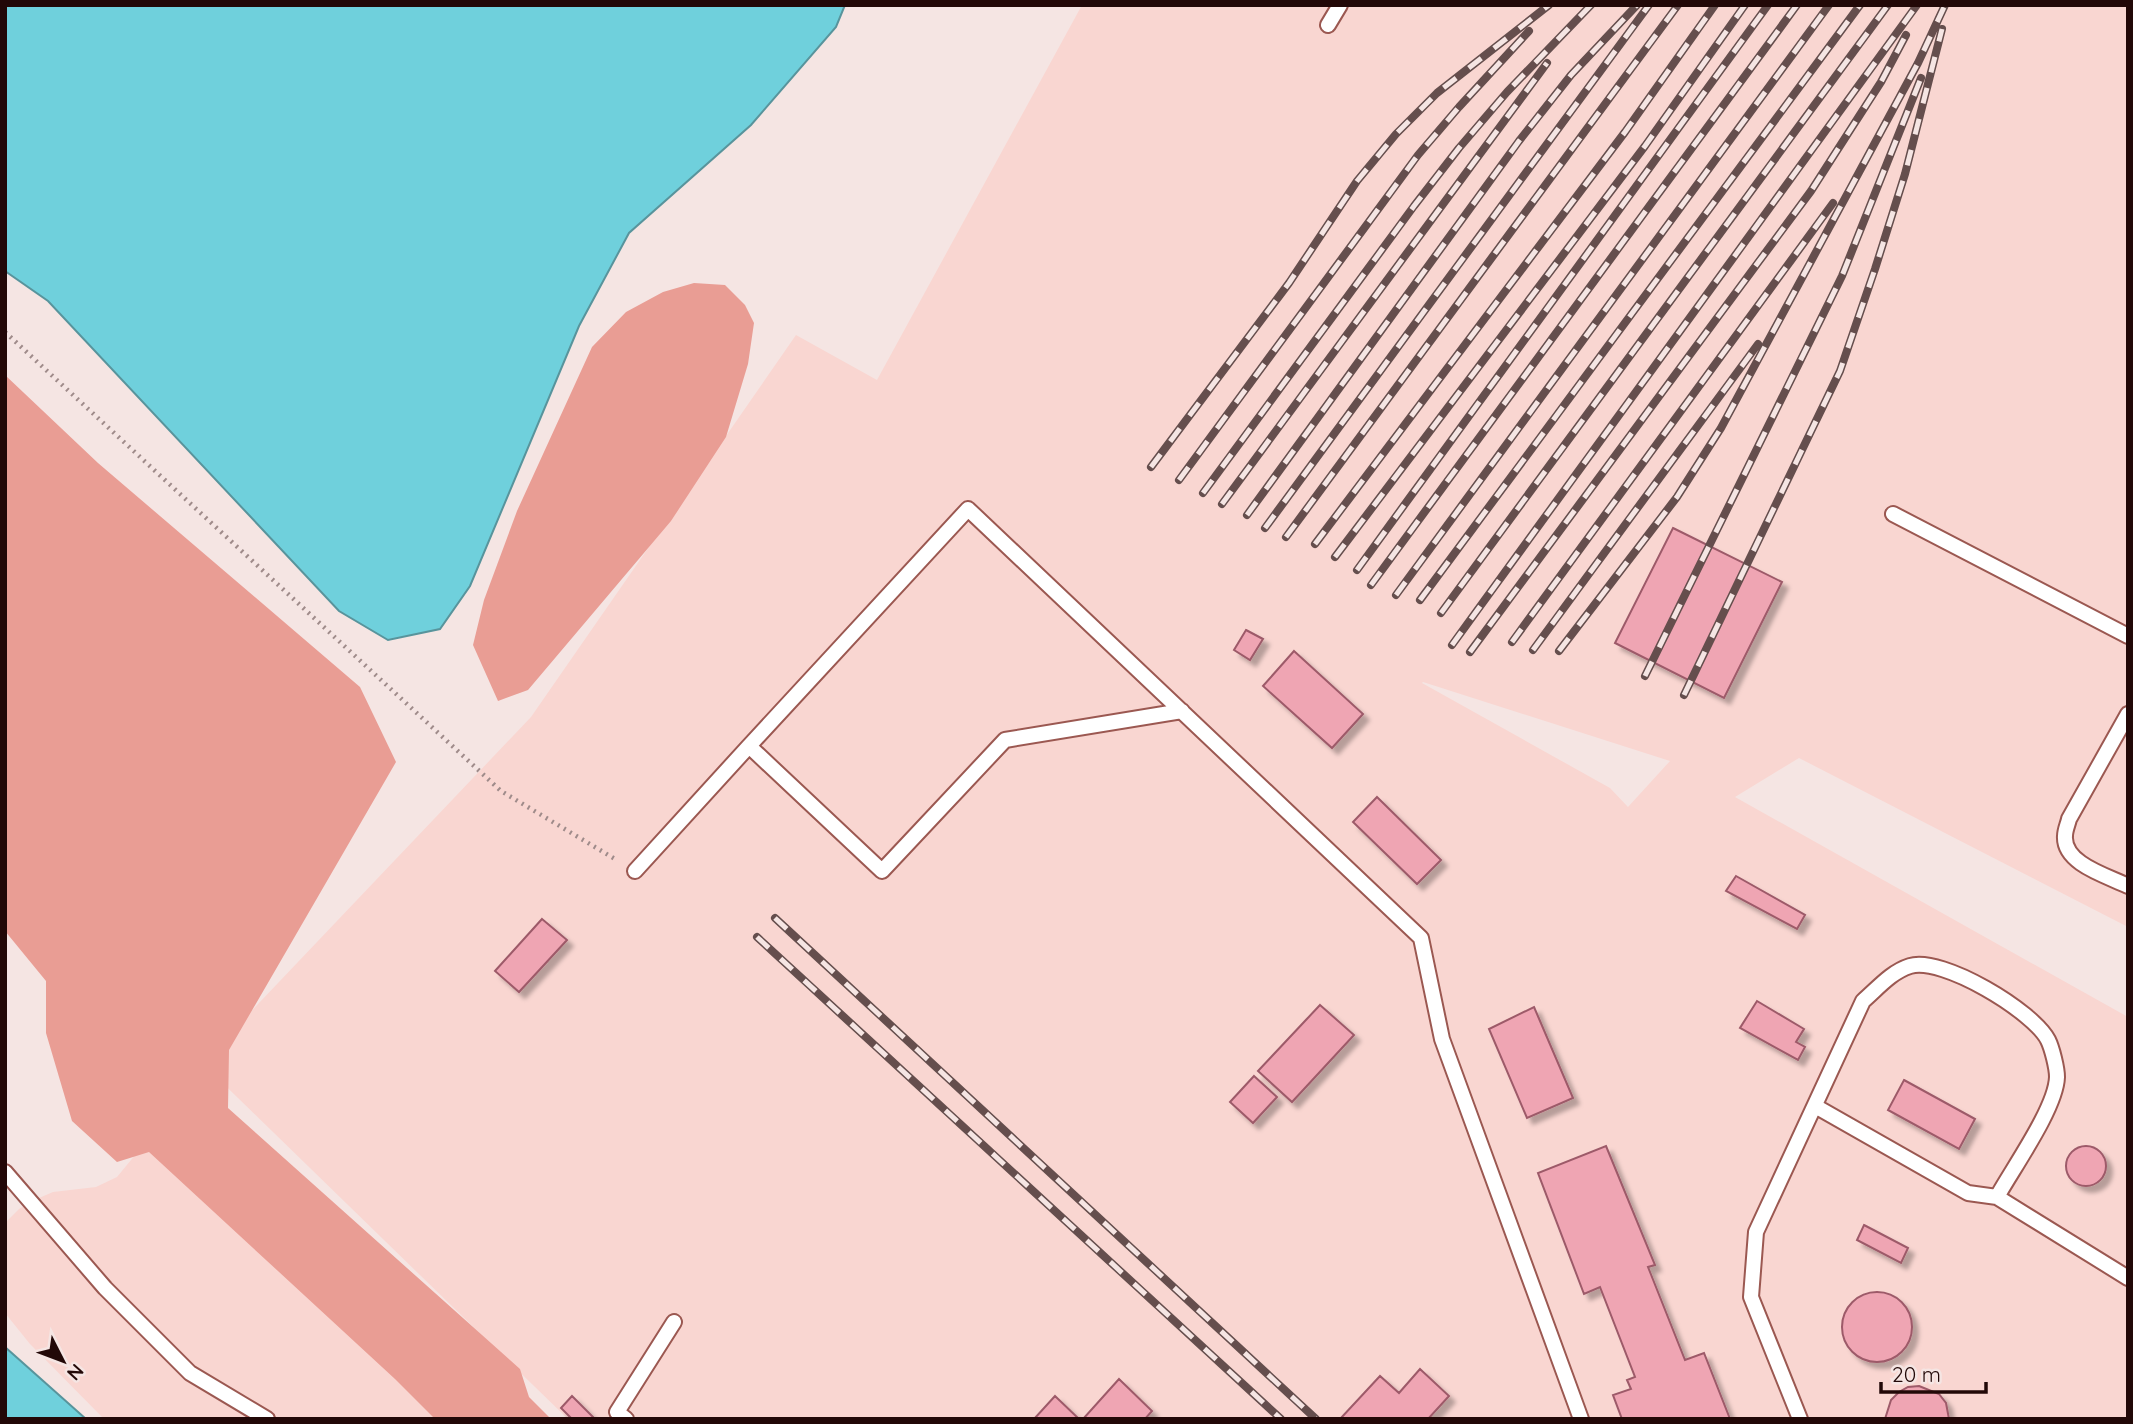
<svg xmlns="http://www.w3.org/2000/svg" width="2133" height="1424" font-family="Quicksand,sans-serif">
  <defs>
    <filter id="shadow"><feDropShadow dx="6" dy="6" stdDeviation="2" flood-color="#0004"/></filter>
  </defs>
  <rect width="100%" height="100%" fill="#f5e5e3"/>
  <path fill="#f9d6d1" fill-rule="evenodd" d="M1082,5H2128V927L1799,758L1735,797L2128,1017V1419H568L202,1063L531,717L796,335L877,380ZM1422,683L1423,682L1670,761L1628,807L1610,788Z
    M145,1143L471,1419H104L30,1344L5,1313V1223L19,1209L32,1201L53,1192L96,1187L117,1177Z"/>
  <path fill="#e99d94" d="M694,283L725,285L745,305L754,323L748,364L726,437L671,521L528,690L498,701L473,645L484,600L517,511L592,347L626,312L663,292Z
    M5,375L98,463L360,687L396,762L229,1050L228,1108L520,1369L529,1397L551,1419H435L395,1379L149,1152L117,1162L72,1121L46,1033V981L5,931Z"/>
  <path fill="#6fd0dc" stroke="#58949c" stroke-width="2" d="M5,5H845L836,27L751,125L629,233L579,326L470,586L440,629L388,640L339,611L48,301L5,271Z
    M5,1347L86,1419H5Z"/>
  <path fill="#efa5b3" stroke="#9d5a69" stroke-width="2" filter="url(#shadow)" d="M1673,528L1782,582L1724,698L1615,643Z
    M1246,630L1263,639L1250,660L1234,650Z
    M1294,651L1363,714L1332,748L1263,686Z
    M1377,797L1441,860L1417,884L1353,822Z
    M1736,876L1805,915L1797,929L1726,891Z
    M542,919L567,940L519,992L495,971Z
    M1757,1001L1804,1029L1796,1042L1805,1047L1798,1060L1740,1028Z
    M1320,1005L1354,1035L1292,1102L1258,1071Z
    M1534,1007L1573,1098L1527,1118L1489,1029Z
    M1254,1076L1277,1097L1253,1123L1230,1102Z
    M1904,1080L1975,1119L1959,1149L1888,1110Z
    M2066 1166a20 20 0 1 1 40 0a20 20 0 1 1-40 0Z
    M1606,1146L1655,1265L1648,1267L1685,1360L1704,1353L1730,1419H1622L1613,1395L1631,1389L1627,1380L1635,1377L1600,1287L1584,1294L1538,1173Z
    M1864,1225L1908,1248L1901,1263L1857,1240Z
    M1842 1327a35 35 0 1 1 70 0a35 35 0 1 1-70 0Z
    M1420,1369L1449,1396L1428,1419H1340L1380,1376L1399,1393Z
    M1119,1379L1152,1411L1145,1419H1083Z
    M1919,1386L1939,1394L1946,1403L1949,1419H1885L1891,1400L1899,1392L1908,1387Z
    M572,1396L595,1419H572L561,1408Z
    M1055,1396L1079,1419H1034Z"/>
  <g fill="none" stroke-linecap="round" stroke-linejoin="round">
    <g stroke="#9b5851" stroke-width="18">
      <path id="service" d="M1328,25L1340,5
        M1893,514L2128,636
        M1182,711L1005,740L882,871L749,746L968,509L1421,938L1442,1039L1581,1419
        M2128,714L2069,819C2068,824 2065,830 2065,836C2063,864 2108,876 2128,886
        M635,871L749,746
        M1815,1106L1968,1193L1997,1197L2128,1278
        M5,1172L105,1288L190,1373L267,1419
        M626,1419L617,1412L674,1322
        M1800,1419L1751,1297L1756,1232L1863,1001C1878,988 1891,972 1910,966C1942,956 2033,1011 2048,1040C2052,1048 2057,1068 2057,1077C2056,1108 2013,1168 1997,1197"/>
    </g>
    <path stroke="#9f8b8a" stroke-width="4.5" stroke-dasharray="2 5" stroke-linecap="butt" d="M5,332L501,791L615,859"/>
    <use href="#service" stroke="#fff" stroke-width="14"/>
    <g stroke="#654e4d" stroke-width="8">
      <path id="rail" d="M1151,467L1289,283L1357,181L1396,134L1437,93L1549,5
        M1179,480L1418,155L1459,107L1529,31
        M1203,493L1414,206L1459,148L1507,92L1591,5
        M1222,504L1547,63
        M1247,515L1519,141L1571,75L1637,5
        M1265,528L1649,5
        M1286,537L1678,5
        M1315,544L1625,132L1715,5
        M1335,557L1645,146L1745,5
        M1357,570L1768,5
        M1371,585L1797,5
        M1396,595L1829,5
        M1420,600L1860,5
        M1441,613L1888,5
        M1512,642L1833,203
        M1452,645L1917,5
        M1533,650L1758,344
        M1559,651L1677,497L1721,428L1918,63L1945,5
        M1470,652L1811,191L1881,82L1906,35
        M1645,676L1842,276L1921,78
        M1684,695L1840,371L1875,269L1905,174L1942,29
        M775,918L1316,1419
        M757,937L1281,1419"/>
    </g>
    <use href="#rail" stroke="#f5e5e3" stroke-width="5" stroke-dasharray="16" stroke-linecap="butt"/>
  </g>
  <rect width="2133" height="1424" fill="none" stroke="#220807" stroke-width="14"/>
  <g transform="translate(63 1361) rotate(132)" stroke="#f5e5e3" stroke-width="5" paint-order="stroke">
  <path d="M0-5L12 26L0 18L-12 26Z" fill="#220807"/>
  <text y="-10" font-size="19" font-weight="bold" text-anchor="middle" fill="#220807">N</text>
  </g>
  <path d="M1881 1382v10h105v-10" fill="none" stroke="#220807" stroke-width="3.5"/>
  <text x="1892" y="1382" font-size="21" fill="#220807" stroke="#f5e5e3" stroke-width="5" paint-order="stroke">20 m</text>
</svg>
